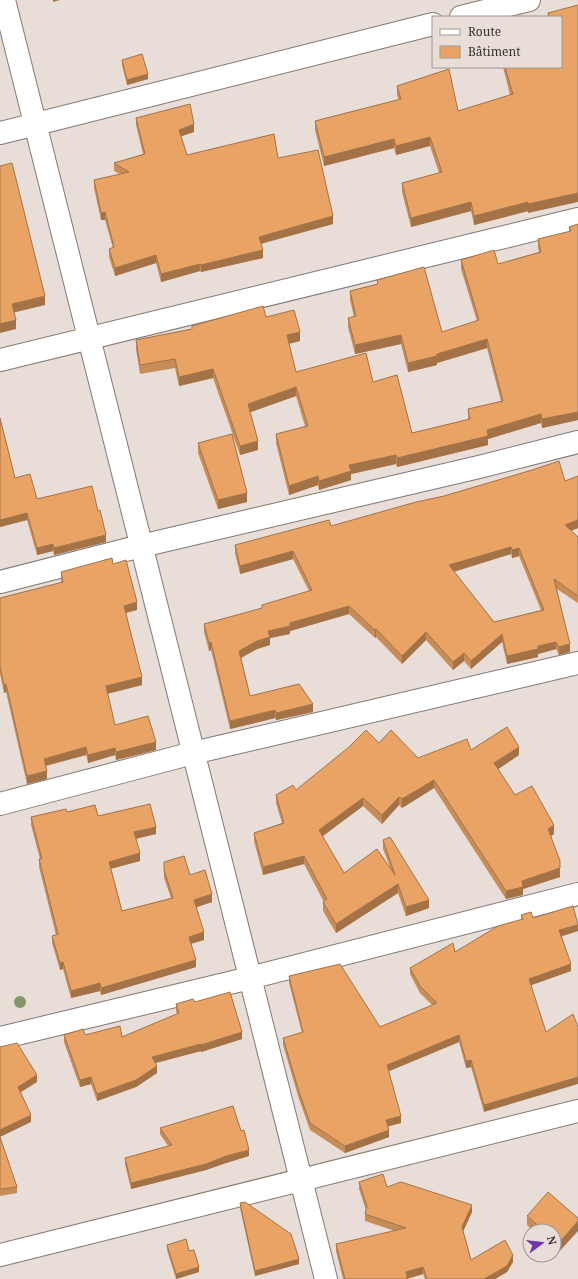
<svg xmlns="http://www.w3.org/2000/svg" width="578" height="1279" font-family="'Noto Serif',serif">
  <rect width="100%" height="100%" fill="#e8ddd7"/>
  <g fill="none" stroke-linecap="round" stroke-linejoin="round">
    <g stroke="#827974" stroke-width="24">
      <path id="minor" d="M4,0L326,1279
        M461,17L529,0
        M0,133L433,24
        M0,360L578,219
        M0,582L141,546L479,467L578,442
        M0,804L193,753L578,663
        M0,1038L250,978L578,894
        M0,1255L578,1111"/>
    </g>
    <use href="#minor" stroke="#fff" stroke-width="22"/>
  </g>
  <circle fill="#83976b" cx="20" cy="1002" r="6"/>
  <path fill="#c88d57" fill-rule="evenodd" d="M578,5L528,213V211L474,225L471,211L411,227L402,192V183L439,173L430,146L396,155L394,148L324,166L315,130V121L399,100L397,95V86L458,111L510,95L503,67H561V17H548V13Z
    M122,60L148,79L127,85L122,65Z
    M136,118L194,132L181,136L187,155L278,158L333,224L261,244L263,258L201,272L200,271L161,282L156,263L115,276L109,257V249L113,248L105,220H101L94,188V180L120,174L114,171V163L143,154L136,125Z
    M578,224V420L542,428L541,423L488,439V445L397,467L396,464L351,474V480L319,490L318,485L289,495L276,443V434L305,426L296,396L250,412L258,450L240,455L213,378L179,386L175,368L140,374L136,349V340L192,329V326L266,317L300,341L289,344L296,372L373,382L412,433L468,420V409L501,401L487,348L437,363V365L408,372L401,344L355,354L348,327V318L354,317L350,300V291L377,284V280L442,332L477,321L461,269V260L498,264L539,252L538,248V239L569,232V227Z
    M0,418L15,478L37,499L98,511L106,542L54,555L53,551L37,555L27,520L0,527Z
    M198,443L247,502L218,509L198,453Z
    M578,476V528L571,531L578,537V603L557,589L570,652L559,655L556,649L538,654V657L507,664L502,642L471,669L464,661L453,670L426,640L402,664L376,637L375,638L349,614L290,631V634L270,638V645L257,649L241,658L250,696L313,712L276,720L275,718L230,729L211,650L209,651L204,632V624L262,609V605L309,591L293,559L240,574L235,553V545L565,481ZM511,554L512,558L519,556L541,610L494,622L454,572Z
    M113,564L137,610L126,613L142,685L107,694L115,725L156,750L116,760L115,755L88,763L86,755L46,766L47,779L27,784L6,692L4,693L0,674V598L61,583V572Z
    M379,743L418,758L471,750L519,755L498,769L515,795L554,834L551,836L560,877L523,889V895L506,899L434,788L402,808L399,805L382,824L363,806L322,836L344,873L390,867L383,849V840L429,908L406,916L398,893L336,933L323,911V902H324L304,864L263,875L254,841V833L282,823L276,803V795L296,790Z
    M67,812L98,816L156,834L136,839L140,861L111,869L122,911L171,898L164,878V862L190,875L212,902L196,907L204,940L191,944L196,967L101,995L100,991L71,998L63,969L60,970L52,943V936L56,935L39,867V859H40L31,825V817Z
    M521,915L533,918L578,923V931L562,936L571,971L531,985L484,1112L471,1067L466,1068L459,1042L389,1071L401,1123L387,1126L389,1137L345,1153L310,1130L299,1099L283,1045V1038L302,1033L289,983V976L380,1027L432,1005L420,993L410,974V968L455,952L521,920Z
    M195,1002L242,1039L201,1052V1051L155,1063L157,1073L136,1087L97,1101L91,1084L80,1087L64,1042V1035L122,1037L177,1014L176,1011V1004Z
    M160,1128L241,1131L249,1156L226,1163L206,1170L131,1189L125,1164V1158L168,1146L160,1134Z
    M0,1137L17,1187V1193L0,1196Z
    M359,1182L387,1187L472,1212L463,1231L471,1260L513,1262L507,1272L495,1279H425L423,1274L407,1279H343L336,1251V1244L395,1231L365,1221V1214L366,1210L359,1189Z
    M240,1203L299,1264L255,1276L240,1208Z
    M527,1216L578,1218L558,1253L554,1250V1231H533L527,1225Z
    M167,1245L189,1251L199,1272L176,1279L167,1250Z"/>
  <path fill="#a37347" d="M53,0H60L53,2Z
    M148,74V79L127,85V80Z
    M194,124V132L179,137V130Z
    M430,137V146L396,155V146Z
    M394,139V148L324,166V157Z
    M578,193V202L528,213V204Z
    M471,202V211L411,227V218Z
    M528,202V211L474,225V216Z
    M105,212V220H101V213Z
    M333,216V224L259,244V237Z
    M263,250V258L201,272V265Z
    M156,255V263L115,276V268Z
    M200,264V271L161,282V274Z
    M45,296V305L12,313V304Z
    M16,320V329L0,333V324Z
    M300,332V341L287,344V335Z
    M401,335V344L355,354V345Z
    M487,339V348L437,363V365L408,372V363Z
    M213,369V378L179,386V377Z
    M296,387V396L248,413V404Z
    M578,412V420L542,428V419Z
    M541,414V423L488,439V445L397,467V458Z
    M258,441V450L240,455V446Z
    M396,455V464L351,474V480L319,490V481L349,465Z
    M318,476V485L289,495V486Z
    M247,493V502L218,509V500Z
    M27,513V520L0,527V520Z
    M578,520V528L565,533V525Z
    M106,535V542L54,555V548Z
    M53,544V551L37,555V548Z
    M511,547V554L449,573V565Z
    M519,548V556L512,558V550Z
    M293,551V559L240,574V566Z
    M137,602V610L124,613V606Z
    M349,606V614L290,631V634L270,638V645L257,649L239,659V651L268,631L290,623Z
    M376,629V637L375,638V630Z
    M426,632V640L402,664V656Z
    M502,634V642L471,669V661Z
    M211,642V650L209,651V643Z
    M556,642V649L538,654V657L507,664V656L538,646Z
    M570,644V652L559,655V647Z
    M464,653V661L453,670V662Z
    M142,677V685L106,694V686Z
    M6,684V692L4,693V685Z
    M313,704V712L276,720V713Z
    M275,710V718L230,729V721Z
    M156,742V750L116,760V752Z
    M86,747V755L44,766V759Z
    M519,747V755L494,772V763Z
    M115,748V755L88,763V755Z
    M47,771V779L27,784V776Z
    M434,780V788L402,808V799Z
    M399,797V805L382,824V815Z
    M363,798V806L319,839V830Z
    M554,825V834L548,837V829Z
    M156,827V834L134,839V832Z
    M140,853V861L109,869V862Z
    M304,856V864L263,875V867Z
    M560,868V877L523,889V895L506,899V891L522,881Z
    M398,884V893L336,933V924Z
    M212,894V902L194,908V900Z
    M429,900V908L406,916V907Z
    M578,925V931L559,937V930Z
    M204,932V940L189,944V937Z
    M196,960V967L101,995V988Z
    M63,962V969L60,970V963Z
    M571,964V971L529,986V979Z
    M100,983V991L71,998V991Z
    M242,1032V1039L201,1052V1045Z
    M459,1035V1042L387,1072V1065Z
    M201,1044V1051L152,1064V1057Z
    M471,1060V1067L466,1068V1061Z
    M157,1066V1073L136,1087L97,1101V1094Z
    M37,1075V1082L18,1094V1087Z
    M91,1077V1084L80,1087V1080Z
    M578,1077V1084L484,1112V1105Z
    M31,1115V1122L0,1137V1130Z
    M401,1116V1123L386,1127V1120Z
    M389,1130V1137L345,1153V1146Z
    M249,1150V1156L226,1163L206,1170L131,1189V1183Z
    M472,1205V1212L462,1234V1227Z
    M578,1221V1231L558,1253V1244Z
    M513,1255V1262L507,1272L495,1279H484Z
    M299,1259V1264L255,1276V1271Z
    M199,1267V1272L176,1279V1274Z
    M423,1267V1274L406,1279V1272Z"/>
  <path fill="#e9a465" stroke="#a37347" fill-rule="evenodd" d="M578,5V193L528,204V202L474,216L471,202L411,218L402,183L442,172L430,137L396,146L394,139L324,157L315,121L401,99L397,86L449,69L458,111L513,94L505,67H561V17H549L548,13Z
    M142,54L148,74L127,80L122,60Z
    M190,104L194,124L179,130L187,155L274,134L278,158L318,150L333,216L259,237L263,250L201,265L200,264L161,274L156,255L115,268L109,249L114,247L105,212L101,213L94,180L129,172L114,163L145,154L136,118Z
    M12,163L45,296L12,304L16,320L0,324V166Z
    M578,224V412L542,419L541,414L487,430L488,436L397,458L396,455L349,465L351,471L319,481L318,476L289,486L276,434L308,426L296,387L248,404L258,441L240,446L213,369L179,377L175,359L140,365L136,340L192,329V326L263,306L266,317L294,310L300,332L287,335L296,372L366,353L373,382L397,375L412,433L470,419L468,409L503,401L487,339L437,354V356L408,363L401,335L355,345L348,318L356,316L350,291L378,284L377,280L424,267L442,332L479,320L461,260L494,250L498,264L541,252L538,239L571,231L569,227Z
    M0,418L15,478L30,474L37,499L92,486L98,511L100,510L106,535L54,548L53,544L37,548L27,513L0,520Z
    M232,434L247,493L218,500L198,443Z
    M559,461L565,481L578,476V520L565,525L578,537V596L554,579L570,644L559,647L556,642L538,646V649L507,656L502,634L471,661L464,653L453,662L426,632L402,656L376,629L375,630L349,606L290,623V626L268,631L270,637L257,641L239,651L250,696L299,684L313,704L276,713L275,710L230,721L211,642L209,643L204,624L262,608V605L312,590L293,551L240,566L235,545L329,520L331,526L416,502L444,496L532,470ZM511,547L512,550L519,548L544,610L494,622L449,565Z
    M112,558L113,564L126,560L137,602L124,606L142,677L106,686L115,725L148,716L156,742L116,752L115,748L88,755L86,747L44,759L47,771L27,776L6,684L4,685L0,667V598L63,582L61,572Z
    M507,727L519,747L494,763L515,795L532,786L554,825L548,829L560,861V868L522,881L523,887L506,891L434,780L402,799L399,797L382,815L363,798L319,830L344,873L377,849L395,875L383,840L390,837L429,900L406,907L398,884L336,924L323,902L327,899L304,856L263,867L254,833L284,823L276,795L293,785L296,790L349,747L366,730L379,743L391,730L418,758L467,739L471,750Z
    M150,804L156,827L134,832L140,853L109,862L122,911L173,898L164,870V862L184,856L190,875L205,870L212,894L194,900L204,932L189,937L196,960L101,988L100,983L71,991L63,962L60,963L52,936L58,934L39,859H42L31,817L66,809L67,812L95,805L98,816Z
    M573,906L578,925L559,930L571,964L529,979L546,1032L573,1014L578,1027V1077L484,1105L471,1060L466,1061L459,1035L387,1065L401,1116L386,1120L389,1130L345,1146L310,1123L299,1092L283,1038L303,1032L289,976L340,964L380,1027L437,1003L420,986L410,968L453,943L455,952L498,926L523,919L521,915L531,912L533,918Z
    M230,992L242,1032L201,1045V1044L152,1057L157,1066L136,1080L97,1094L91,1077L80,1080L64,1035L83,1029L85,1035L120,1026L122,1037L179,1013L176,1004L193,999L195,1002Z
    M17,1043L37,1075L18,1087L31,1115L0,1130V1047Z
    M233,1106L241,1131L244,1130L249,1150L226,1156L206,1164L131,1183L125,1158L172,1145L160,1128Z
    M0,1137L17,1187L0,1189Z
    M383,1174L387,1187L401,1182L472,1205L462,1227L471,1260L505,1240L513,1255L507,1266L484,1279H427L423,1267L406,1272L407,1279H345L336,1244L406,1228L365,1214L367,1206L359,1182Z
    M548,1192L578,1218V1221L558,1244L554,1240V1231H544L527,1216Z
    M245,1202L291,1234L299,1259L255,1271L240,1203Z
    M186,1239L189,1251L194,1250L199,1267L176,1274L167,1245Z"/>
  <rect x="432" y="16" width="130" height="52" fill="#e8ddd7" stroke="#a09894"/>
  <rect x="440" y="29" width="20" height="6" fill="#ffffff" stroke="#a09894"/>
  <text x="468" y="36" font-size="12" fill="#35312f">Route</text>
  <rect x="440" y="46" width="20" height="12" fill="#e9a465" stroke="#a09894"/>
  <text x="468" y="56" font-size="12" fill="#35312f">Bâtiment</text>
  <g transform="translate(542 1243) rotate(75)"><circle r="19" fill="#e8ddd7" stroke="#a09894"/>
  <path d="M0-3L7 15L0 10L-7 15Z" fill="#7236ac"/>
  <text y="-6" font-size="11" font-weight="bold" text-anchor="middle" fill="#35312f">N</text>
  </g>
</svg>
